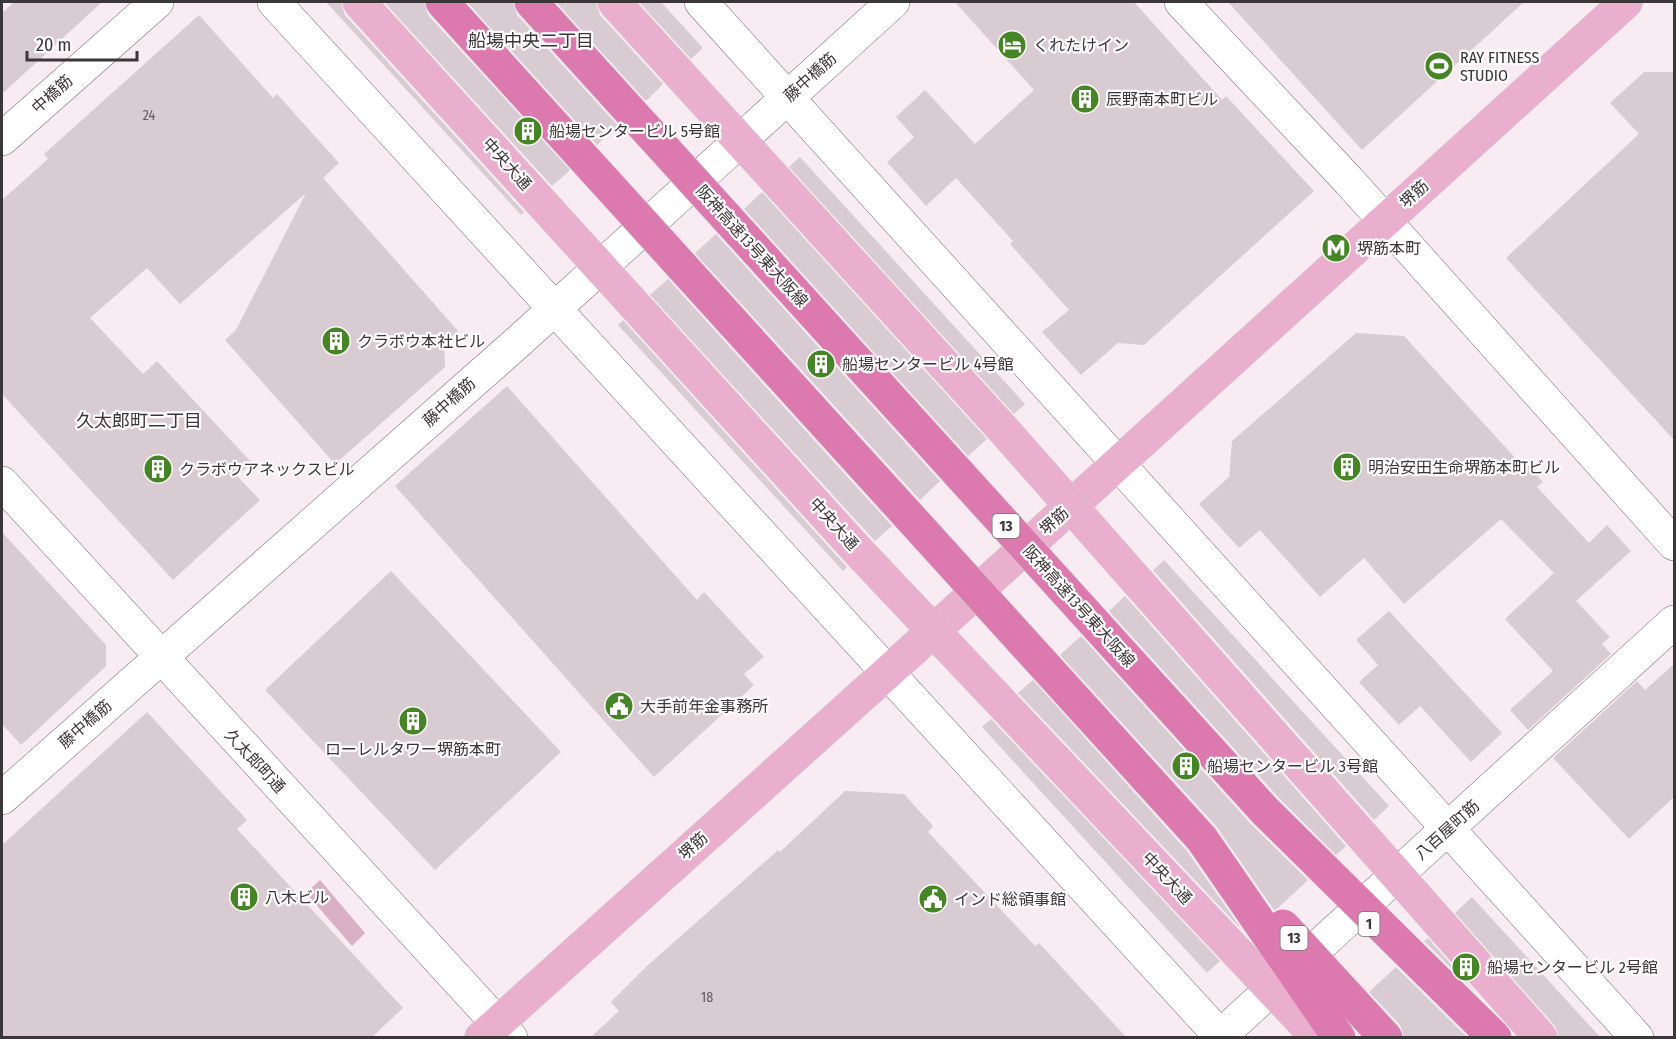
<svg xmlns="http://www.w3.org/2000/svg" width="1676" height="1039" font-family="'Fira Sans Condensed','Noto Sans JP',sans-serif">
  <rect width="100%" height="100%" fill="#f9ebf2"/>
  <path fill="#dab0c5" d="M320,880L365,933L352,946L306,893Z"/>
  <path fill="#d9cbd2" d="M14,2H102L2,94V13Z
    M326,2H341L345,15L524,212L521,215Z
    M384,2H424L428,15L570,170L552,186Z
    M467,2H513L517,15L618,126L597,145Z
    M556,2H596L600,15L663,84L646,101Z
    M639,2H661L703,48L691,59Z
    M955,2H1134L1222,100L1226,96L1314,191L1144,345L1118,343L1081,375L1042,332L1069,310L1010,244L1013,241L956,178L926,206L887,162L914,137L896,117L925,90L975,144L1034,90Z
    M1228,2H1524L1362,150Z
    M199,15L273,98L277,94L339,163L323,178L458,331L444,343L445,367L335,464L225,340L236,330L306,193L180,304L147,268L90,318L143,374L157,361L252,463L237,476L260,500L173,580L2,394V200L48,159L44,154Z
    M1644,72H1674V440L1506,258L1639,134L1610,103Z
    M800,157L1025,404L1014,414L789,167Z
    M762,192L987,439L968,456L744,209Z
    M716,234L940,481L920,500L695,253Z
    M668,279L892,526L875,541L650,295Z
    M623,320L847,567L843,571L618,325Z
    M1356,333L1404,336L1518,461L1522,458L1543,482L1537,487L1589,543L1607,525L1631,551L1576,601L1610,637L1602,644L1611,654L1528,730L1510,710L1553,671L1505,619L1554,573L1501,519L1404,604L1364,558L1320,597L1260,530L1239,548L1199,504L1229,477L1232,441Z
    M507,386L697,600L704,592L764,657L744,674L754,685L654,777L395,486Z
    M2,532L106,645V666L21,745L2,724Z
    M1164,560L1389,806L1374,820L1153,570Z
    M391,571L561,752L435,870L265,690Z
    M1125,596L1346,846L1336,855L1279,798L1109,611Z
    M1389,611L1502,733L1471,762L1420,706L1399,725L1359,682L1378,665L1356,640Z
    M1081,636L1251,824L1308,880L1278,908L1274,910L1216,826L1060,655Z
    M1674,664V797L1629,839L1553,758L1637,681L1645,690Z
    M1033,680L1187,851L1242,930L1018,693Z
    M147,712L247,820L237,829L403,1008L371,1038H2V845Z
    M991,719L1220,961L1207,973L982,727Z
    M845,791L904,794L933,826L928,832L1035,946L1039,943L1127,1038H590L619,1011L611,1002L647,966L778,850L780,852Z
    M1472,897L1601,1038H1559L1555,1026L1455,913Z
    M1428,938L1477,994L1424,941Z
    M1396,967L1468,1038H1404L1400,1025L1369,992Z"/>
  <g fill="none" stroke-linecap="round" stroke-linejoin="round">
    <g stroke="#796c72" stroke-width="34">
      <path id="minor" d="M274,2L1222,1038
        M701,2L1637,1038
        M1181,2L1349,181L1674,544
        M2,139L157,2
        M2,483L511,1038
        M2,798L519,341L893,2
        M1218,1038L1674,622"/>
    </g>
    <g stroke="#d0cfcf" stroke-width="34">
      <path id="major" d="M481,1038L887,673L1626,2"/>
    </g>
    <use href="#minor" stroke="#fff" stroke-width="33"/>
    <use href="#major" stroke="#eaafcf" stroke-width="33"/>
    <g stroke="#d0cfcf" stroke-width="34" stroke-linecap="butt">
      <path id="major-bridge" d="M359,2L859,552L1318,1038
        M614,2L1001,427L1541,1038"/>
    </g>
    <g stroke="#d0cfcf" stroke-width="34" stroke-linecap="butt">
      <path id="highway-bridge" d="M442,2L1202,839L1339,1038
        M531,2L1265,811L1495,1038
        M1283,926L1386,1038"/>
    </g>
    <use href="#major-bridge" stroke="#eaafcf" stroke-width="33"/>
    <use href="#highway-bridge" stroke="#dc7aaf" stroke-width="33"/>
  </g>
  <defs>
    <g id="hotel-disc" transform="scale(1.5)"><circle r="9.5" fill="#458525" stroke="#fffcfd"/><path d="M-6-4.5h1.5V1H6V5H4.5V3h-9V5H-6ZM-4 0a1.8 1.8 0 1 1 3.6 0ZM.5 0V-2.5h3Q6-2.5 6 0Z" fill="#fff"/></g>
    <g id="stadium-disc" transform="scale(1.5)"><circle r="9.5" fill="#458525" stroke="#fffcfd"/><path d="M0-5a6.5 5 0 1 0 0 10a6.5 5 0 1 0 0-10ZM-3.5-1.8h7v3.6h-7Z" fill="#fff"/></g>
    <g id="building-disc" transform="scale(1.5)"><circle r="9.5" fill="#458525" stroke="#fffcfd"/><path d="M-4-6H4V6H1V3H-1V6H-4ZM-2.5-4.3h1.7v1.8h-1.7ZM.8-4.3h1.7v1.8H.8ZM-2.5-1h1.7V.8h-1.7ZM.8-1h1.7V.8H.8Z" fill="#fff"/></g>
    <g id="metro-disc" transform="scale(1.5)"><circle r="9.5" fill="#458525" stroke="#fffcfd"/><path d="M-5.5 5V-5H-3L0 0L3-5H5.5V5H3V-.5L0 4L-3-.5V5Z" fill="#fff"/></g>
    <g id="civic-disc" transform="scale(1.5)"><circle r="9.5" fill="#458525" stroke="#fffcfd"/><path d="M-.6-6.5H3V-4.5H.6V-3L4-1V1h2V6H-6V1h2V-1L-.6-3ZM-1.2 2.5V6h2.4V2.5Z" fill="#fff"/></g>
  </defs>
  <g fill-rule="evenodd">
    <use href="#hotel-disc" x="1012" y="45"/>
    <use href="#stadium-disc" x="1439" y="66"/>
    <use href="#building-disc" x="1085" y="99"/>
    <use href="#building-disc" x="528" y="131"/>
    <use href="#metro-disc" x="1336" y="248"/>
    <use href="#building-disc" x="336" y="341"/>
    <use href="#building-disc" x="821" y="364"/>
    <use href="#building-disc" x="1347" y="467"/>
    <use href="#building-disc" x="158" y="469"/>
    <use href="#civic-disc" x="619" y="706"/>
    <use href="#building-disc" x="413" y="721"/>
    <use href="#building-disc" x="1186" y="766"/>
    <use href="#building-disc" x="244" y="897"/>
    <use href="#civic-disc" x="933" y="899"/>
    <use href="#building-disc" x="1466" y="967"/>
  </g>
  <g text-anchor="middle" dominant-baseline="central" stroke-width="4.5" stroke-linejoin="round" paint-order="stroke">
    <g font-size="14" fill="#625b5e">
      <text x="149" y="115">24</text>
      <text x="707" y="997">18</text>
    </g>
    <g fill="#fffcfd" stroke="#767173" stroke-width="1.5">
      <rect x="992.5" y="514" width="27" height="24" rx="4.5"/>
      <rect x="1358.5" y="912" width="21" height="24" rx="4.5"/>
      <rect x="1280.5" y="926" width="27" height="24" rx="4.5"/>
    </g>
    <g font-size="15" font-weight="bold" fill="#3b3638">
      <text x="1006" y="526">13</text>
      <text x="1369" y="924">1</text>
      <text x="1294" y="938">13</text>
    </g>
    <g font-size="16" fill="#3b3638" stroke="#fffcfd" text-anchor="start">
      <text x="1033" y="45">くれたけイン</text>
      <text x="1460" y="57">RAY FITNESS<tspan x="1460" dy="18">STUDIO</tspan></text>
      <text x="1106" y="99">辰野南本町ビル</text>
      <text x="549" y="131">船場センタービル 5号館</text>
      <text x="1357" y="248">堺筋本町</text>
      <text x="357" y="341">クラボウ本社ビル</text>
      <text x="842" y="364">船場センタービル 4号館</text>
      <text x="1368" y="467">明治安田生命堺筋本町ビル</text>
      <text x="179" y="469">クラボウアネックスビル</text>
      <text x="640" y="706">大手前年金事務所</text>
      <text x="413" y="749" text-anchor="middle">ローレルタワー堺筋本町</text>
      <text x="1207" y="766">船場センタービル 3号館</text>
      <text x="265" y="897">八木ビル</text>
      <text x="954" y="899">インド総領事館</text>
      <text x="1487" y="967">船場センタービル 2号館</text>
    </g>
    <g font-size="16" fill="#3b3638" stroke="#fffcfd">
      <text transform="translate(810 77) rotate(-42)">藤中橋筋</text>
      <text transform="translate(52 94) rotate(-42)">中橋筋</text>
      <text transform="translate(507 164) rotate(48)">中央大通</text>
      <text transform="translate(1414 194) rotate(-42)">堺筋</text>
      <text transform="translate(752 246) rotate(48)">阪神高速13号東大阪線</text>
      <text transform="translate(449 402) rotate(-42)">藤中橋筋</text>
      <text transform="translate(1054 521) rotate(-42)">堺筋</text>
      <text transform="translate(834 524) rotate(48)">中央大通</text>
      <text transform="translate(1079 606) rotate(48)">阪神高速13号東大阪線</text>
      <text transform="translate(85 724) rotate(-41)">藤中橋筋</text>
      <text transform="translate(255 761) rotate(47)">久太郎町通</text>
      <text transform="translate(1447 830) rotate(-42)">八百屋町筋</text>
      <text transform="translate(693 846) rotate(-42)">堺筋</text>
      <text transform="translate(1167 878) rotate(47)">中央大通</text>
    </g>
    <g font-size="18" fill="#3b3638" stroke="#fffcfd">
      <text x="531" y="41">船場中央二丁目</text>
      <text x="139" y="421">久太郎町二丁目</text>
    </g>
  </g>
  <rect width="1676" height="1039" fill="none" stroke="#3b3638" stroke-width="6"/>
  <path d="M27 51v9h110v-9" fill="none" stroke="#3b3638" stroke-width="3"/>
  <text x="36" y="51" font-size="18" fill="#3b3638" stroke="#fffcfd" stroke-width="4.5" paint-order="stroke">20 m</text>
</svg>
